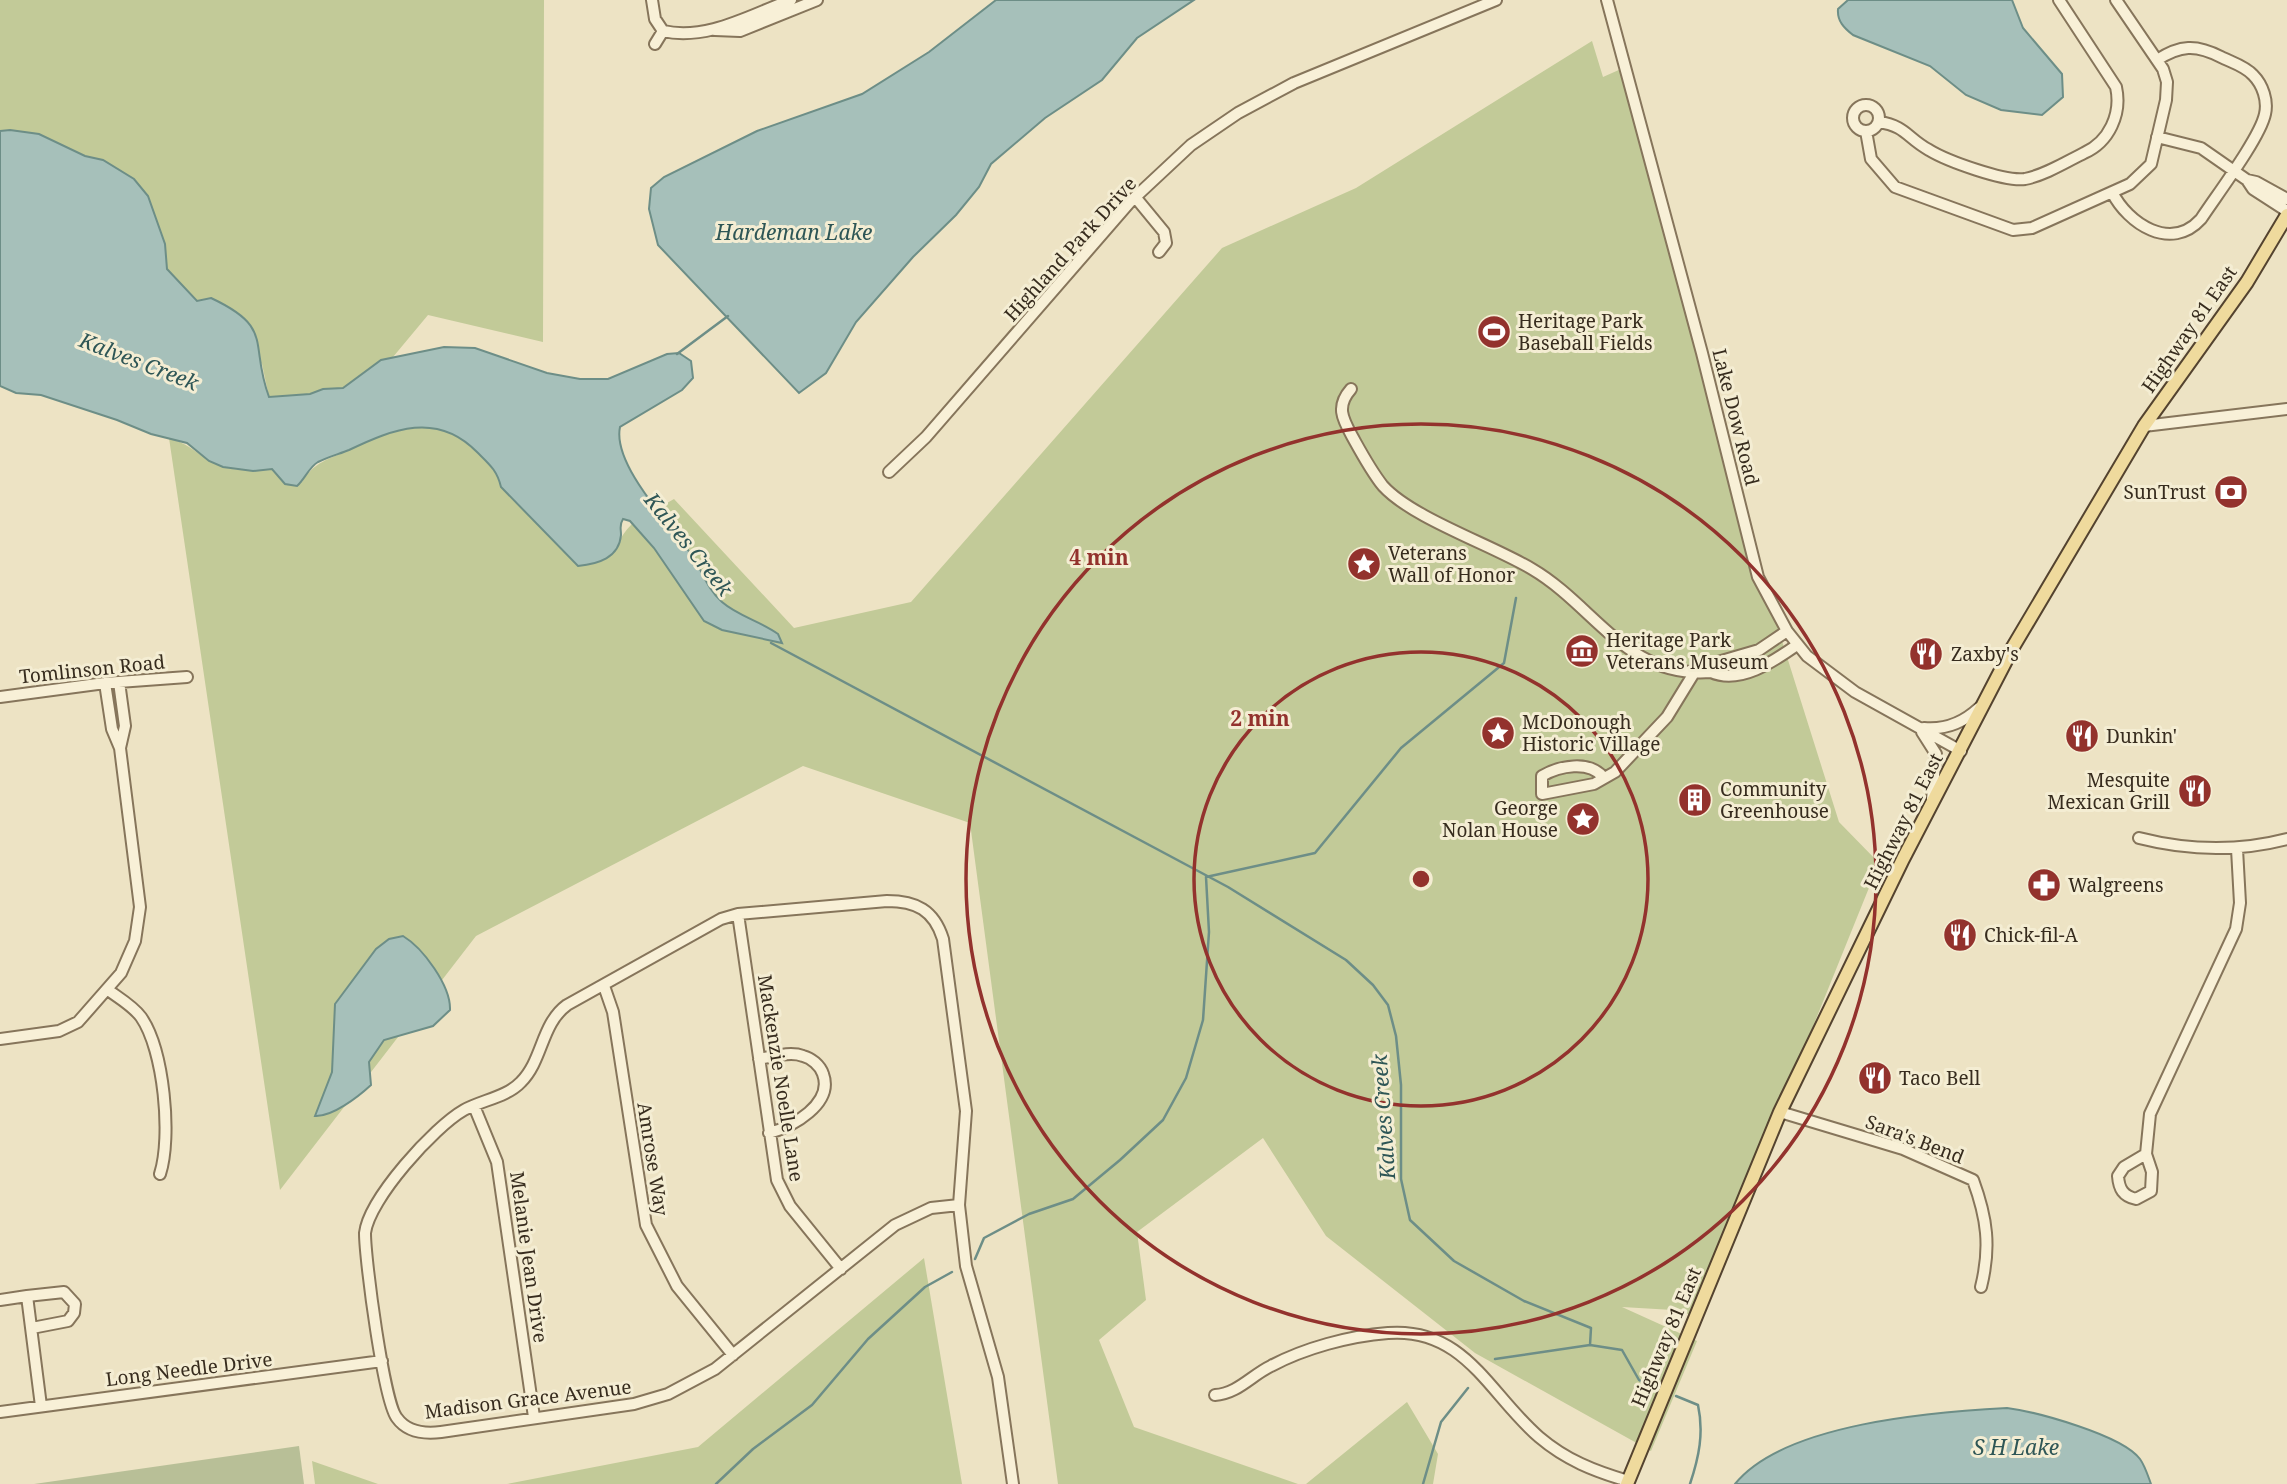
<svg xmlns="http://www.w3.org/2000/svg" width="2287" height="1484" font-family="'Noto Serif',serif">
  <rect width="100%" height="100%" fill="#ede3c4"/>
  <path fill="#c2ca98" d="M0,0H544L543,342L428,315L393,357L381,360L343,388L323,389L310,394L269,397L262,364L184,290L167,269L165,244L148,196L134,179L103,160L85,156L39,134L0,131Z
    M1592,41L1603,77L1630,65L1730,476L1839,822L1879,863L1696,1316L1673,1310L1622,1307L1697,1341L1651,1451L1475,1353L1326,1236L1263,1138L1137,1232L1146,1300L1099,1340L1134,1427L1298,1484H1058L970,823L803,766L476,936L280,1190L169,438C186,443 193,450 207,459C225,472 251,471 272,469L285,484L302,482C314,462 329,459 349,450C394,428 438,412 477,452C489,464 497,471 501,487L578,566C623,561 608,549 631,525C641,514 661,507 674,499L794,628L911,602L1222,248L1356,188Z
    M924,1258L962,1484H507L698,1447Z
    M1407,1402L1438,1454L1433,1484H1306Z
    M312,1461L378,1484H315Z"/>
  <path fill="#b8bf97" d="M299,1446L304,1484H34Z"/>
  <path fill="#a6c0ba" stroke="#6d8e87" stroke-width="2" d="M996,0H1194L1137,38L1102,80L1045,118L991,164L979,187L956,215L913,257L856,322L826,373L799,393L658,245L649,209L651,188L664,177L757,131L862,94L929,52Z
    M1848,0H2012L2023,28L2062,74L2063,97L2042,115L2001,110L1966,95L1930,66L1853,35C1844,28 1837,21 1838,9Z
    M10,130L39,134L85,156L103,160L134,179L148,196L165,244L167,269L197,301L211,298C275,328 249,343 269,397L310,394L323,389L343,388L381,360L444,347L475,348L547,373L580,379H608L667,354L679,353L691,361L693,378L682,390L620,427C612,465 672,526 693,557C703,572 707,589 722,602C738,616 760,621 778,634L782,643L722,630L704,621L654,548L630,521L623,519C619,525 621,528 621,535C619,558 598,564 578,566L501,487C497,470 489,464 477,452C437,411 393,429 349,450C339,454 328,457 318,462C309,467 305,479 297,486L285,484L272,469L253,471L223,467L209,461L187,443L151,434L117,420L41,395L16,393L0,386V131Z
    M403,936C423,948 451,986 450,1010L433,1026L384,1040L369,1062L371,1085C358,1097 332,1117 315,1116L332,1072L335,1004L376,949L389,939Z
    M2007,1408C2037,1412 2122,1435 2140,1459C2145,1466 2148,1476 2151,1484H1735C1784,1423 1934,1412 2007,1408Z"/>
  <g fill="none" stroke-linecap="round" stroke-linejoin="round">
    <path stroke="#6d8e87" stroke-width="2.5" d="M677,354L728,316
      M771,643L1228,887L1346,960L1373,985L1388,1005L1396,1036L1401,1085V1179L1410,1220L1454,1261L1524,1301L1591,1328L1590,1345
      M1206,877L1315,853L1401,748L1504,663L1516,598
      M975,1259L984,1238L1029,1214L1073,1199L1120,1160L1163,1120L1186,1078L1203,1020L1209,932L1206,877
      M1495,1359L1590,1345L1622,1350L1639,1380L1655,1389
      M1676,1396L1698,1405C1704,1433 1699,1457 1690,1484
      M716,1484L753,1449L812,1405L868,1339L925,1287L952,1272
      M1423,1484L1441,1422L1468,1388"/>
    <g stroke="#86755b" stroke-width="14">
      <path id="minor" d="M652,0L655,19L663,31L655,44
        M1607,0L1702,353L1758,577L1787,631L1807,656L1855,692L1961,751
        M715,30L740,31L817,0
        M663,31C707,41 750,15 791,0
        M1853 118a13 13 0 1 1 26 0a13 13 0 1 1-26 0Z
        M1879,122C1906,126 1907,138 1929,150C1947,161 2005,182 2025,179C2045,175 2066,162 2084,153C2109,142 2122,114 2116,87L2059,0
        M1866,131L1871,159L1895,187L2013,230L2032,228L2130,184L2151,164L2166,100L2167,82L2163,69L2116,0
        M2157,137L2201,148L2247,180
        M2112,192C2128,224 2171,252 2201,219C2216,196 2260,138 2265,114C2268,101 2263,85 2253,75C2245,66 2231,62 2221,57C2196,44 2180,45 2157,60
        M1136,198L1164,232L1166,243L1159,252
        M2287,199L2256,182L2247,180L2253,189L2287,211
        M1351,389C1336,406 1342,418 1352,436C1362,454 1371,471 1383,486C1412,518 1492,545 1532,569C1595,606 1627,679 1711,672
        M2144,426L2287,409
        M889,472L926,437L1130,202L1191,145L1238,113L1294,83L1496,0
        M1787,631L1759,650L1718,662L1711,672C1740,685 1774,661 1797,645
        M119,682L125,726L120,748
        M0,697L105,683L187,677
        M1924,728C1946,730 1963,723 1979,708
        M1922,732L1936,754L1932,799
        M1603,777C1589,760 1559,766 1542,776V794L1594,784L1615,772L1667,717L1694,673
        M2139,838C2190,851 2237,852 2287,839
        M887,901C916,901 934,910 943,939L966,1111L959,1205L931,1208L895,1225L715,1369L668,1394L634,1404L441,1432C425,1434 407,1432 397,1418C384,1403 365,1260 365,1233C369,1199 434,1127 464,1110C482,1100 507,1097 521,1082C543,1060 541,1024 567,1005L721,919L738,914Z
        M738,914L777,1180L790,1206L841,1269
        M604,986L613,1012L646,1225L677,1286L733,1355
        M108,990C119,998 133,1006 141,1017C164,1050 172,1137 160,1174
        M0,1039L59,1031L78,1022L121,973L135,941L140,907L120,748L112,729L105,683
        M759,1059C772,1057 790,1051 803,1056C811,1058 820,1065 823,1074C834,1104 792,1127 769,1133
        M474,1106L497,1162L534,1417
        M1780,1112L1903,1149L1973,1180C1987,1218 1991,1247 1981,1287
        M2146,1154L2152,1172L2151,1191L2136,1199C2123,1196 2119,1189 2118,1176L2124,1167L2146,1154L2150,1114L2236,929L2240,903L2237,849
        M959,1205L966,1266L998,1377L1013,1484
        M27,1296L64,1292L75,1304L74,1313L68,1321L32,1328
        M0,1300L27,1296L41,1406
        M1215,1395C1237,1394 1252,1375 1271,1366C1305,1348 1349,1336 1388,1333C1465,1327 1489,1394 1539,1437C1566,1460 1594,1471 1628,1481
        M0,1412L382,1361"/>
    </g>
    <g stroke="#54432f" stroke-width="16">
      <path id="major" d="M1627,1484L1780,1112L1903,859L2013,647L2144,426L2247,282L2287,215"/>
    </g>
    <use href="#minor" stroke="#f8f0d7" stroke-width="10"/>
    <use href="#major" stroke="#efda9d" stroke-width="12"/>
  </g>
  <g fill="none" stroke="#93322d" stroke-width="3.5">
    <circle cx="1421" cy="879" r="227"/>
    <circle cx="1421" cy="879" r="455"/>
  </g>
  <defs>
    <g id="stadium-disc" transform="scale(1.75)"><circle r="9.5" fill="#93322d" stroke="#f4edd3"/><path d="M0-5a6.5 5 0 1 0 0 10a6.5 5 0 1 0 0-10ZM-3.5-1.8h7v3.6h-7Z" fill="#fff"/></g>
    <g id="bank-disc" transform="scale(1.75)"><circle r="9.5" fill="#93322d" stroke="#f4edd3"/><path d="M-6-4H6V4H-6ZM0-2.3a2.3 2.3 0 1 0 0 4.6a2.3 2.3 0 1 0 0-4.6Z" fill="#fff"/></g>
    <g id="sight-disc" transform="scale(1.75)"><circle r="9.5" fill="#93322d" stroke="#f4edd3"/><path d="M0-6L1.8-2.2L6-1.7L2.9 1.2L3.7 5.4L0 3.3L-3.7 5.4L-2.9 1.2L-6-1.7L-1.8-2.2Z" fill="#fff"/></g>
    <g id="museum-disc" transform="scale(1.75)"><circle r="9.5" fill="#93322d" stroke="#f4edd3"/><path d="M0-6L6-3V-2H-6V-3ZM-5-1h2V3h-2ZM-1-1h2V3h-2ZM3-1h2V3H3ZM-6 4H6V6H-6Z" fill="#fff"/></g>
    <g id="restaurant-disc" transform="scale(1.75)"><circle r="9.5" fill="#93322d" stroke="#f4edd3"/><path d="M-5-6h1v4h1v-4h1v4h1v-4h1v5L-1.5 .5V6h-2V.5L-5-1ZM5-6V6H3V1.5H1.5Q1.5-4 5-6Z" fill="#fff"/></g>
    <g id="building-disc" transform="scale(1.75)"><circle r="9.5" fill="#93322d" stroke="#f4edd3"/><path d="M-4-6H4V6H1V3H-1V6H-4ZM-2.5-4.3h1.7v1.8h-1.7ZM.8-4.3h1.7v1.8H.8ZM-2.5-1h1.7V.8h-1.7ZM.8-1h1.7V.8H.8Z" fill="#fff"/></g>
    <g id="pharmacy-disc" transform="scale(1.75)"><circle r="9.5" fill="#93322d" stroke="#f4edd3"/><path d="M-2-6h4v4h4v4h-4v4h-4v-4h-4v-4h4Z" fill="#fff"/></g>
  </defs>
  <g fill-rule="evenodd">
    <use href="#stadium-disc" x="1494" y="332"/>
    <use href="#bank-disc" x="2231" y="492"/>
    <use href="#sight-disc" x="1364" y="564"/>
    <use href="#museum-disc" x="1582" y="651"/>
    <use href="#restaurant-disc" x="1926" y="654"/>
    <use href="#sight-disc" x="1498" y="733"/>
    <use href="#restaurant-disc" x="2082" y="736"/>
    <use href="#restaurant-disc" x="2195" y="791"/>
    <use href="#building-disc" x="1695" y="800"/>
    <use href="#sight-disc" x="1583" y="819"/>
    <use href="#pharmacy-disc" x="2044" y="885"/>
    <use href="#restaurant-disc" x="1960" y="935"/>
    <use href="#restaurant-disc" x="1875" y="1078"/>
  </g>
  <g text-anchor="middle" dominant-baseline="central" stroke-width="6" stroke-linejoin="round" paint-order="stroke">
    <g font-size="19" fill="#372c1e" stroke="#f4edd3">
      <text transform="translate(1070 249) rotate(-48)">Highland Park Drive</text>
      <text transform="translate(2189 329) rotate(-55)">Highway 81 East</text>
      <text transform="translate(1736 417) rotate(76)">Lake Dow Road</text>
      <text transform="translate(92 669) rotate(-6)">Tomlinson Road</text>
      <text transform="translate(1903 821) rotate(-63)">Highway 81 East</text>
      <text transform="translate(781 1078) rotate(81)">Mackenzie Noelle Lane</text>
      <text transform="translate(1915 1139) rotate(21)">Sara's Bend</text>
      <text transform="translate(653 1159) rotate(81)">Amrose Way</text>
      <text transform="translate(529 1257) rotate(82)">Melanie Jean Drive</text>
      <text transform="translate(1666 1337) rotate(-67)">Highway 81 East</text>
      <text transform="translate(189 1369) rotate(-7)">Long Needle Drive</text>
      <text transform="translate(528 1399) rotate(-7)">Madison Grace Avenue</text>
    </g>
    <g font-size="19" fill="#372c1e" stroke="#f4edd3" text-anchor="start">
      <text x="1518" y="321">Heritage Park<tspan x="1518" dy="22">Baseball Fields</tspan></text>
      <text x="2206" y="492" text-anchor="end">SunTrust</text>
      <text x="1388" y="553">Veterans<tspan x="1388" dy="22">Wall of Honor</tspan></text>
      <text x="1606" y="640">Heritage Park<tspan x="1606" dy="22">Veterans Museum</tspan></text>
      <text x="1951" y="654">Zaxby's</text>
      <text x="1522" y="722">McDonough<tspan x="1522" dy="22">Historic Village</tspan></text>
      <text x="2106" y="736">Dunkin'</text>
      <text x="2170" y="780" text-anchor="end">Mesquite<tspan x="2170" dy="22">Mexican Grill</tspan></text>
      <text x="1720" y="789">Community<tspan x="1720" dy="22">Greenhouse</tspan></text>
      <text x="1558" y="808" text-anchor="end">George<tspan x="1558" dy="22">Nolan House</tspan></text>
      <text x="2068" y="885">Walgreens</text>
      <text x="1984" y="935">Chick-fil-A</text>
      <text x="1899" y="1078">Taco Bell</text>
    </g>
    <g font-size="21" font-style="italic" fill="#2e5656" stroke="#f4edd3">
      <text x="794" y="232">Hardeman Lake</text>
      <text transform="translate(139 361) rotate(21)">Kalves Creek</text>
      <text transform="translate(689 544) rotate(51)">Kalves Creek</text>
      <text transform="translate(1383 1117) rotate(-94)">Kalves Creek</text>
      <text x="2016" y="1447">S H Lake</text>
    </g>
  </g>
  <circle cx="1421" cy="879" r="10" fill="#93322d" stroke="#f4edd3" stroke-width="3.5"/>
  <g font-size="21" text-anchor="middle" font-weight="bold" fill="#93322d" stroke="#f4edd3" stroke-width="6" stroke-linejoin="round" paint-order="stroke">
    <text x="1099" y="565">4 min</text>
    <text x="1260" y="726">2 min</text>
  </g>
</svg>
